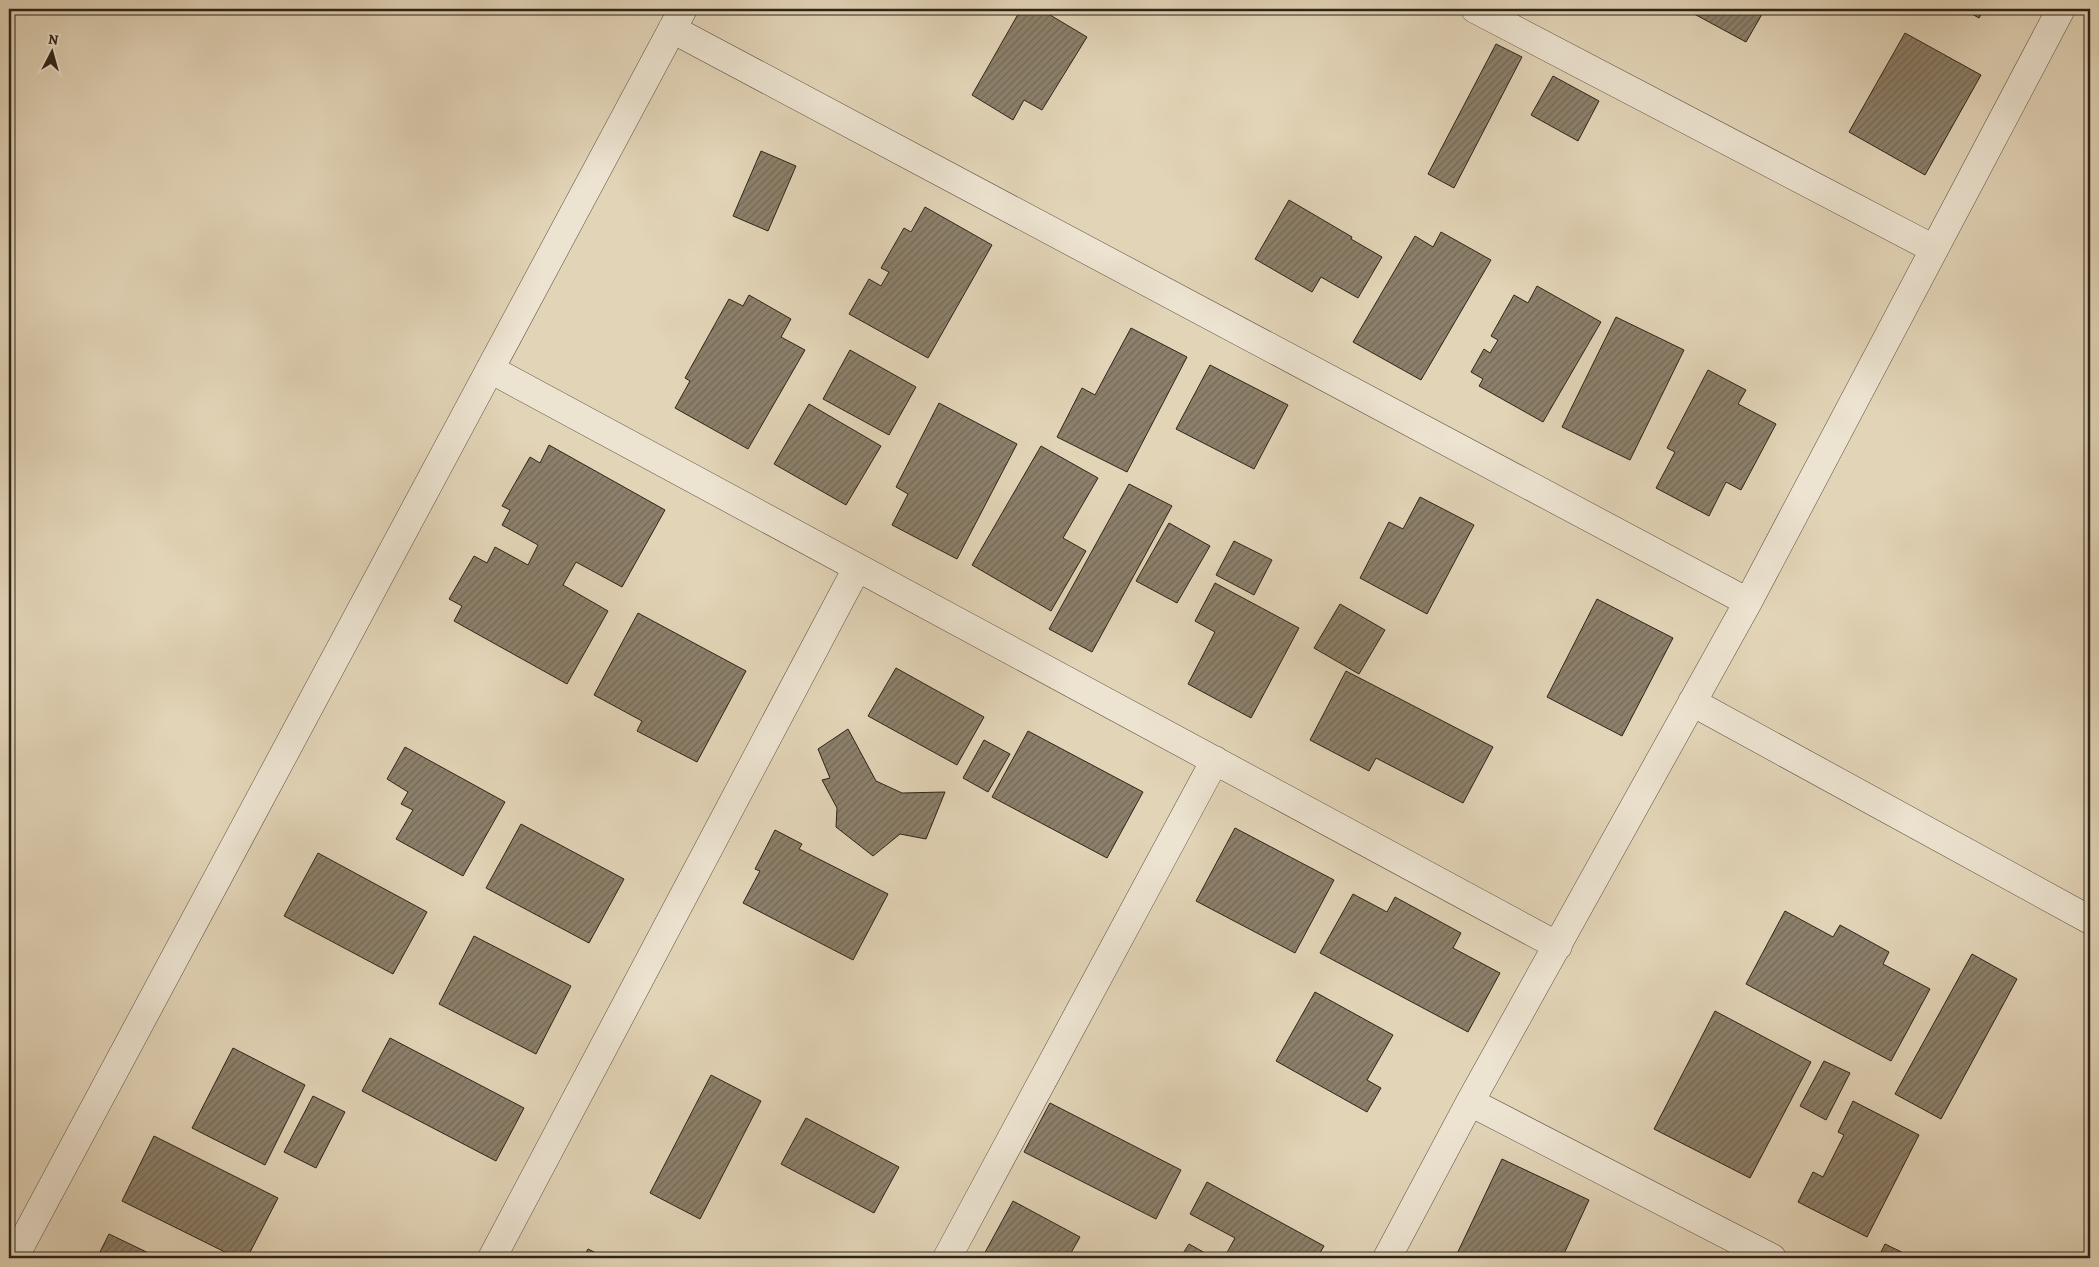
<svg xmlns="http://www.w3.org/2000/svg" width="2099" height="1267" font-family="Alegreya,serif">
  <defs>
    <pattern id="building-hatch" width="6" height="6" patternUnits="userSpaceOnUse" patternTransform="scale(1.25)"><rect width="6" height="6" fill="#8c806b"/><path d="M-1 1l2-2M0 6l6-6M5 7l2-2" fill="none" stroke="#736957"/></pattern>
  </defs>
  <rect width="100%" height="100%" fill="#e2d4b7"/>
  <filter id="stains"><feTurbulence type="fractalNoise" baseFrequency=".004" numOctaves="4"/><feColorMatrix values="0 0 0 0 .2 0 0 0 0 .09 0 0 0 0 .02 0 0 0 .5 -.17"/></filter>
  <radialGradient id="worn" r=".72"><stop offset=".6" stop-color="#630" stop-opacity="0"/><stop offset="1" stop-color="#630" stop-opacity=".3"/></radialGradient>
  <path fill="url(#building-hatch)" stroke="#2e2419" d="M1021,9H1040L1087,37L1042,110L1024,100L1013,120L972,95Z
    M1685,9H1765L1746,42Z
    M1963,9H1984L1979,18Z
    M1905,33L1981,75L1925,175L1849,132Z
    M1496,44L1522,57L1454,188L1428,174Z
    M1553,76L1599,101L1578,141L1531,115Z
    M761,151L796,166L768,231L733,216Z
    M1289,200L1352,237L1351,239L1382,257L1358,298L1321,277L1312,292L1255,259Z
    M925,207L992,245L928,358L849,314L869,279L881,286L889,272L881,268L904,228L911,232Z
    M1441,232L1491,260L1421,380L1353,342L1415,236L1433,247Z
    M1537,286L1601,322L1543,422L1479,386L1483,379L1471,372L1484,349L1490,353L1498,340L1491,336L1514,295L1528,303Z
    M749,295L791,319L781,337L805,350L748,449L675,408L690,381L685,378L729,299L743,306Z
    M1616,317L1684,350L1630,460L1562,427Z
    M1131,328L1187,357L1127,472L1057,437L1082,388L1095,395Z
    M850,350L916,387L889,435L823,399Z
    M1210,365L1288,405L1254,469L1176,429Z
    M1708,370L1746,390L1738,404L1776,424L1741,490L1726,482L1709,516L1656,488L1675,452L1667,448Z
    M939,403L1017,444L957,559L892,525L908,494L896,487Z
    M809,404L881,446L846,505L774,464Z
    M549,445L665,510L622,587L576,562L563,585L608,611L567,684L454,621L462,606L449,599L474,556L487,563L495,547L528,565L538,545L502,525L510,510L502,506L530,457L540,463Z
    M1041,446L1098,478L1063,538L1086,551L1051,611L972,565Z
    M1129,484L1172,506L1092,652L1049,629Z
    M1420,497L1474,525L1427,614L1360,578L1389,522L1403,529Z
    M1169,523L1210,546L1177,603L1136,581Z
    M1234,541L1272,560L1254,595L1216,575Z
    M1215,583L1299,628L1251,718L1188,684L1215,632L1195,621Z
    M1597,599L1673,638L1622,736L1547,697Z
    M1340,604L1385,630L1359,674L1314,648Z
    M638,613L746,671L697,762L637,731L642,721L594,695Z
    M896,668L984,717L957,765L868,716Z
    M1346,671L1493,747L1463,803L1376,758L1369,771L1310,740Z
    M848,729L876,781L902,793L945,792L926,839L900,834L873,856L836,827L837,808L822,780L830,778L818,749Z
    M1028,731L1143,792L1107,858L992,797Z
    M984,740L1010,754L988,792L963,778Z
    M405,747L505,802L463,876L396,839L413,810L401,804L408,792L387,779Z
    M521,824L624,879L589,943L486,888Z
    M1235,828L1334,880L1295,953L1196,901Z
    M775,830L802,844L799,849L888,894L853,960L743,903L760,871L755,869Z
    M318,853L427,912L393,974L284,916Z
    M1353,894L1387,912L1395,897L1461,933L1453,948L1500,973L1468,1032L1320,953Z
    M1785,911L1833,937L1840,925L1889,952L1883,964L1930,989L1891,1061L1746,984Z
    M474,936L571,986L536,1054L439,1004Z
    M1972,954L2017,979L1941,1119L1895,1094Z
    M1315,992L1393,1035L1367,1080L1381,1088L1367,1112L1276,1061Z
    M1715,1011L1811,1062L1750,1178L1654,1129Z
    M390,1038L524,1108L496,1161L362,1091Z
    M233,1048L305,1085L265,1165L192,1128Z
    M1824,1061L1850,1073L1826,1120L1800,1106Z
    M711,1075L761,1101L700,1219L650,1193Z
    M313,1096L345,1112L316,1168L284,1152Z
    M1853,1101L1919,1135L1867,1237L1798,1202L1813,1172L1823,1177L1844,1135L1838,1132Z
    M1050,1103L1181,1170L1156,1219L1024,1152Z
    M806,1118L899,1167L874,1213L781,1164Z
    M154,1136L278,1198L247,1258H237L122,1201Z
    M1502,1159L1589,1200L1562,1258H1455Z
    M1207,1182L1324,1246L1317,1258H1224L1235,1238L1190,1214Z
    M1013,1201L1080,1237L1068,1258H982Z
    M109,1234L159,1258H97Z
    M1189,1244L1214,1258H1180Z
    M1885,1244L1914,1258H1878Z
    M588,1249L606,1258H583Z"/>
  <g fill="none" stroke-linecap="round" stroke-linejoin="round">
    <g stroke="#5b5040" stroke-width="29">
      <path id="minor" d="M1475,9L1934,249
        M672,29L1748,602
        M490,369L1558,946
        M1692,702L2090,920
        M1470,1102L1772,1258
        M14,1258L683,9
        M492,1258L857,568
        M947,1258L1215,760
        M1387,1258L1470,1102L1748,602L2061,9"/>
    </g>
    <use href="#minor" stroke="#ece3d0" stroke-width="28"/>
  </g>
  <rect width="2099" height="1267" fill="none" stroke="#e2d4b7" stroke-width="30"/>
  <rect x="10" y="10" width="2079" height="1247" fill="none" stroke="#2e2419" stroke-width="2.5"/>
  <rect x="15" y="15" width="2069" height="1237" fill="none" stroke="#2e2419"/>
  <g transform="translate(52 52) rotate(6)" stroke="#ece3d0" stroke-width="4" paint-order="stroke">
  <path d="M0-4L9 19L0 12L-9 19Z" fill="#2e2419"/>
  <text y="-8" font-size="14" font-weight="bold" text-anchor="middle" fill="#2e2419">N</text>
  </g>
  <rect width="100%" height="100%" filter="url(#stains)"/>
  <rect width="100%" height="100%" fill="url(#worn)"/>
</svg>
